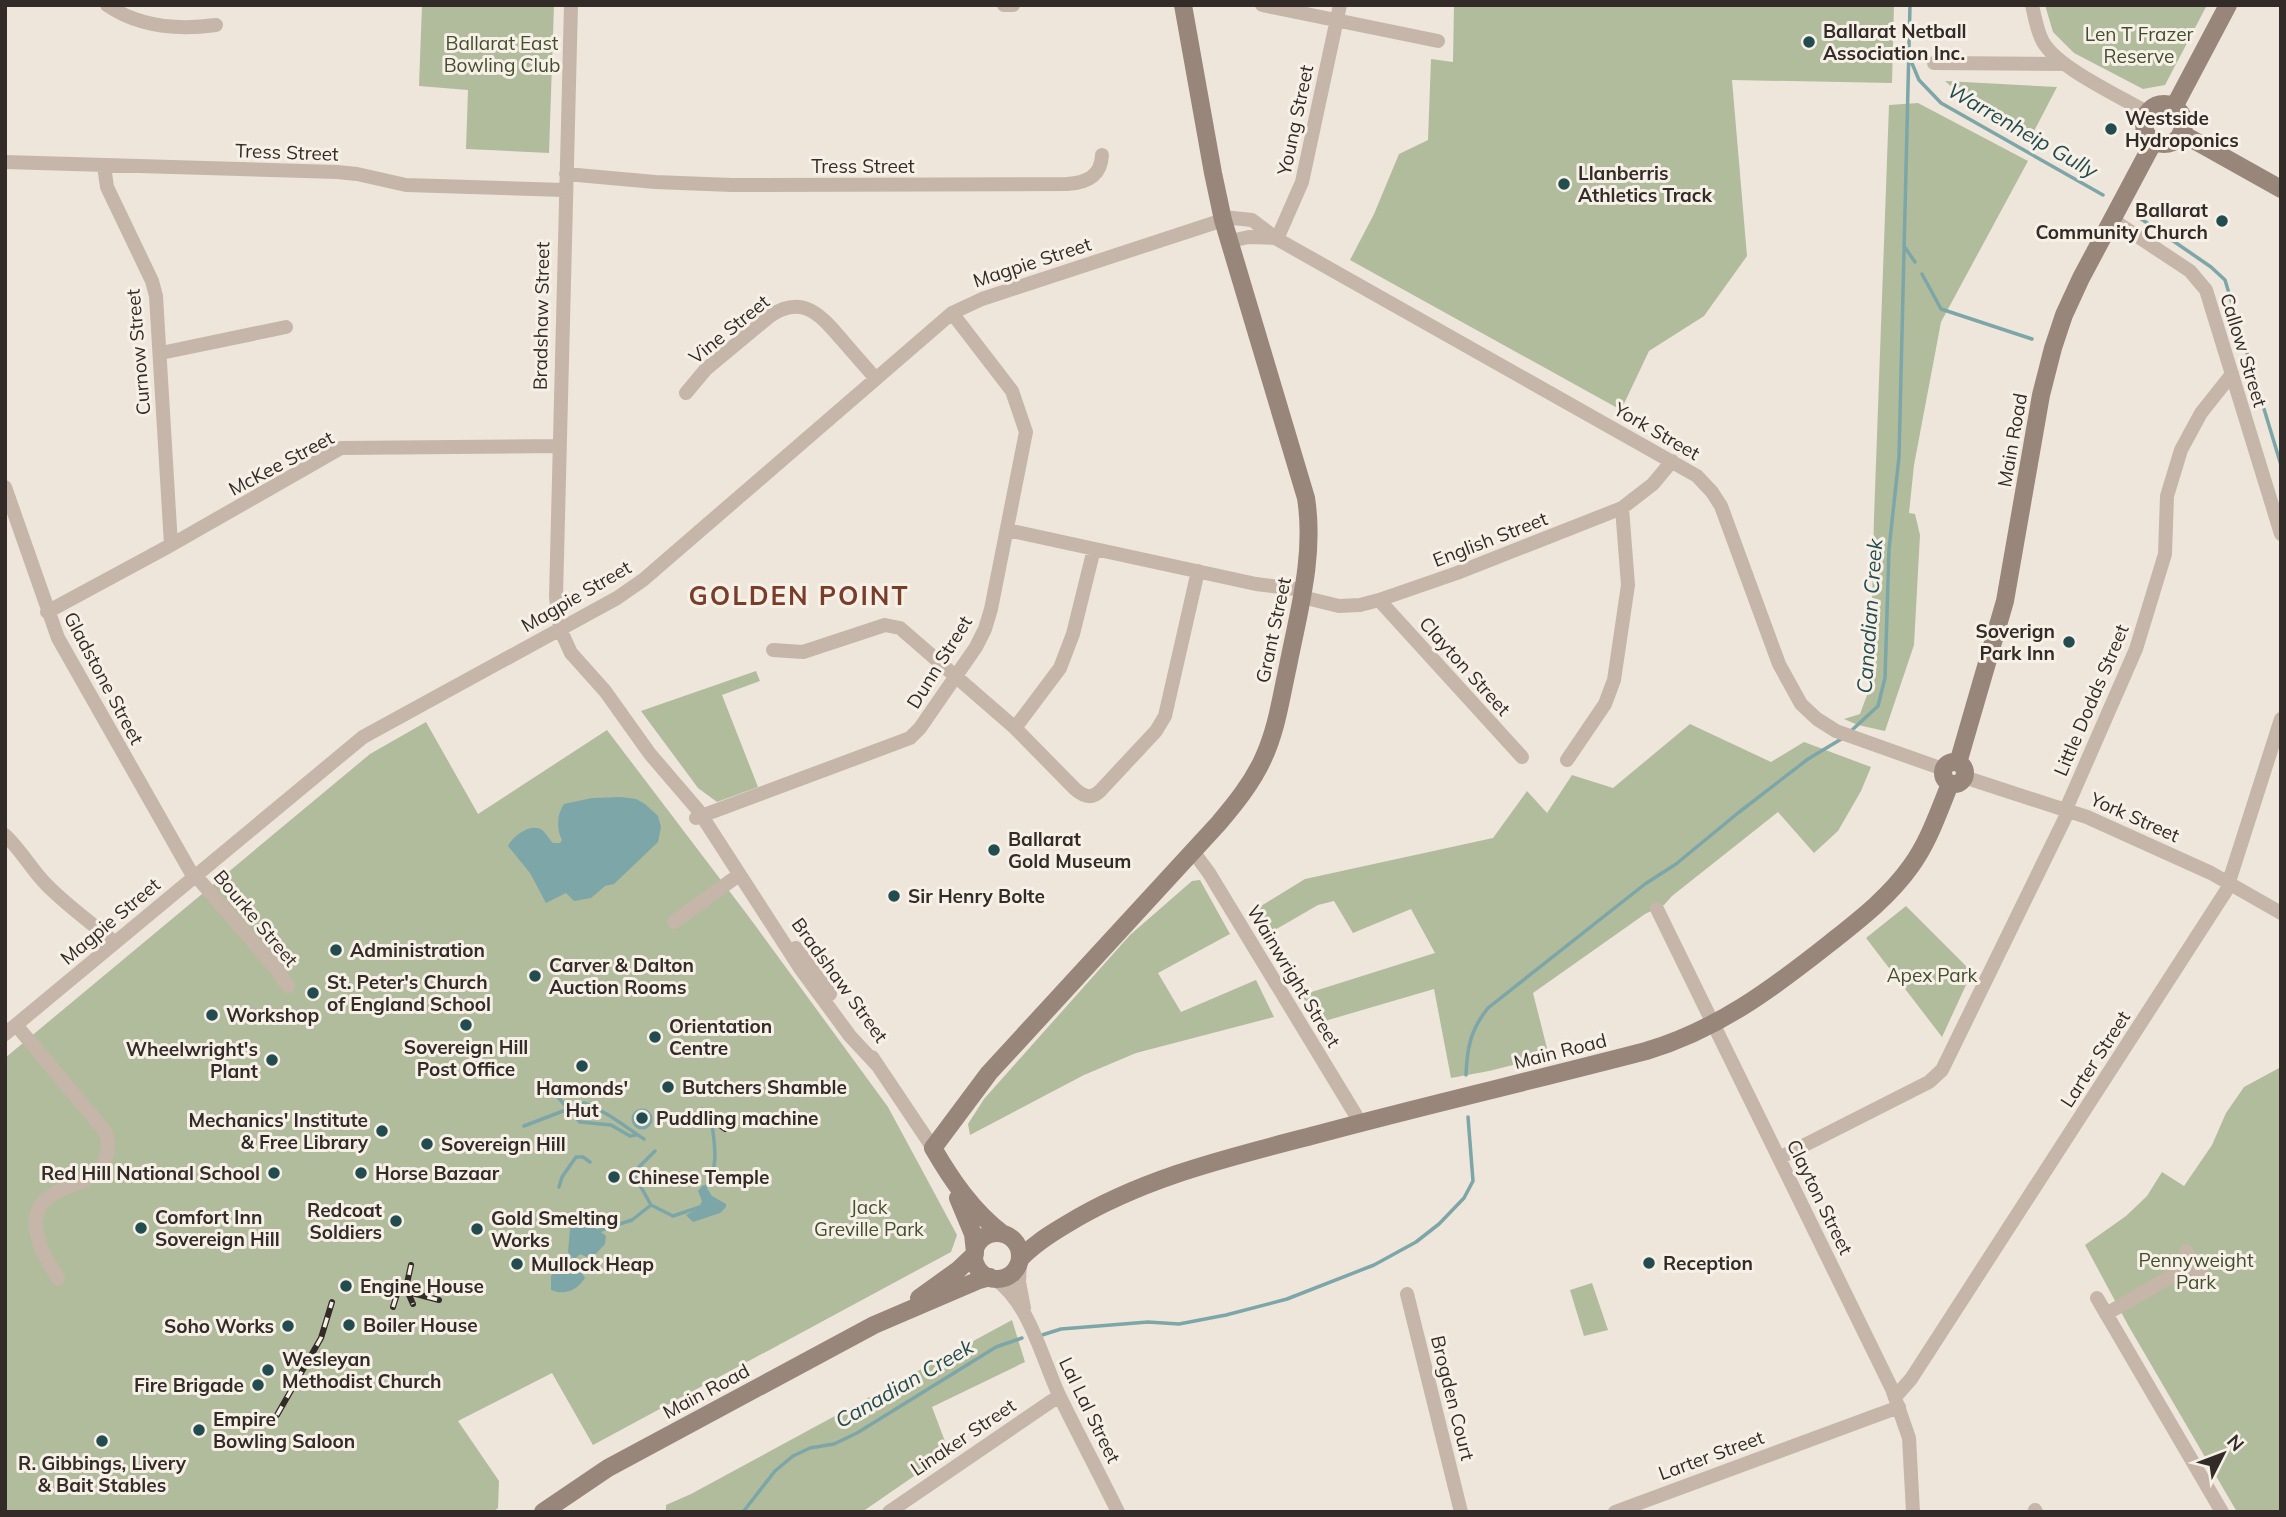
<svg xmlns="http://www.w3.org/2000/svg" width="2286" height="1517" font-family="Mulish,sans-serif">
  <rect width="100%" height="100%" fill="#eee6db"/>
  <path fill="#b1bc9d" d="M422,5H554L549,153L466,149L468,90L419,86Z
    M1454,5H1894L1892,83L1732,80L1747,256L1704,316L1649,351L1621,410L1350,260L1374,214L1399,154L1428,140L1431,59L1453,62Z
    M2045,5H2207L2165,85L2143,89L2074,53L2053,32Z
    M1945,81L2057,87L2032,135L1962,96Z
    M1918,103L2028,161L1941,322L1914,465L1909,513L1915,514L1920,535L1914,645L1885,731L1858,725L1844,719L1860,714L1870,687L1874,518L1889,105Z
    M756,671L760,681L722,695L758,787L717,802L698,788L641,711Z
    M426,722L478,814L607,730L749,917L888,1107L957,1235L951,1252L593,1445L552,1373L458,1421L499,1481L498,1508L493,1512H5V1058L370,754Z
    M1690,724L1771,762L1804,742L1871,767L1861,791L1838,831L1814,853L1778,812L1672,896L1664,905L1645,914L1533,993L1549,1056L1489,1071L1451,1078L1434,989L1318,1023L1302,995L1435,953L1411,909L1353,933L1334,901L1318,905L1266,935L1251,912L1305,879L1493,838L1527,791L1547,813L1572,775L1613,788Z
    M1200,880L1230,934L1158,973L1181,1012L1256,980L1274,1017L1136,1053L1084,1075L970,1135L968,1124L984,1099L1130,935L1192,881Z
    M1906,906L1972,972L1942,1037L1866,938Z
    M2281,1067V1512H2237L2128,1325L2085,1245L2126,1216L2147,1196L2162,1172L2184,1186L2212,1145L2226,1113L2244,1087Z
    M1592,1283L1608,1330L1584,1336L1570,1290Z
    M1012,1320L1025,1362L932,1407L949,1452L862,1512H666V1505L691,1494Z"/>
  <path fill="#7da6a8" d="M621,797L636,799L645,804L658,816L661,827L658,842L614,884L605,886L591,898L574,901L566,893L546,903L530,873L508,846C512,837 531,822 542,830C546,833 549,839 553,843H560L562,840C556,828 557,814 564,804L592,798Z
    M705,1185L712,1196L726,1204V1207L720,1213L693,1222L686,1215L698,1209L702,1201L698,1191L702,1186Z
    M588,1223L606,1236L605,1244L591,1259L580,1254L574,1260L568,1252L570,1228Z
    M563,1267L582,1273L585,1278C577,1290 565,1296 551,1290V1276L557,1268Z"/>
  <g fill="none" stroke-linecap="round" stroke-linejoin="round">
    <path stroke="#7da6a8" stroke-width="3.5" d="M1911,61L1919,80L1941,103L2103,195
      M2137,216L2211,267L2225,280L2281,465
      M1904,246L1915,262
      M1922,274L1941,309L2032,339
      M1851,731L1878,706L1885,678L1889,549L1899,457L1910,5
      M1466,1075C1467,1047 1471,1029 1488,1008L1645,884L1676,864L1738,813L1808,759L1843,738
      M549,1087L580,1122L611,1125L630,1136L636,1135
      M524,1126L584,1103C608,1112 624,1126 644,1139
      M559,1187L562,1177L576,1157H583L590,1162
      M705,1188C719,1170 715,1146 712,1124
      M651,1205L673,1216L700,1207
      M598,1231L632,1220L651,1205L636,1178L637,1169L655,1151
      M566,1268L570,1258
      M1042,1335L1061,1329L1148,1322L1179,1324L1226,1315L1287,1299L1374,1265L1416,1242L1439,1224L1464,1198L1473,1181L1468,1117
      M743,1512L775,1471L793,1456L810,1448L834,1444L857,1433L996,1347L1022,1338"/>
    <path stroke="#7da6a8" stroke-width="12" d="M637.5 1119a4.5 4.5 0 1 1 9 0a4.5 4.5 0 1 1-9 0Z"/>
    <path stroke="#c5b6a9" stroke-width="14" d="M107,5C139,27 179,30 216,25
      M571,5L556,597L560,629L571,653L605,691L650,754L698,810L800,968L850,1036L877,1065
      M1004,5H1013
      M1262,5L1438,41
      M2032,5C2035,18 2037,31 2043,42C2059,69 2120,96 2148,113
      M1934,63L2065,64
      M5,162L337,172L357,174L406,185L565,190
      M104,166L107,187L152,281L156,296L171,545
      M566,174L655,182L732,185L1067,184C1087,183 1101,176 1102,155
      M1223,217L1252,220L1277,239L1697,476L1712,492L1721,506L1779,664L1801,704L1817,719L1836,731L1943,769
      M2113,220L2190,271L2206,290L2281,534
      M1277,239L1302,182L1340,5
      M1230,241L1249,237L1276,238
      M161,353L286,327
      M686,393L706,369L770,316C804,293 822,317 843,341C854,354 865,366 876,379
      M5,487L58,638L193,876
      M1007,530L1256,584L1303,590
      M1302,597L1339,606L1360,605L1379,600L1457,573L1622,508L1653,484L1672,461
      M1379,600L1522,757
      M47,612L171,545L341,448L559,446
      M773,650L803,652L885,625L900,628L1015,728L1075,789C1083,796 1091,800 1100,791L1156,731L1165,716L1198,571
      M1015,728L1060,668L1073,634L1094,549
      M1567,760L1605,704L1614,680L1628,585L1622,508
      M1964,777L2087,817L2211,873L2281,913
      M2066,809L2136,649L2165,554L2167,496L2181,450L2201,413L2232,374
      M696,818L910,738L920,728L976,647L985,629L991,609L1026,432L1012,391L952,313
      M5,835C20,849 30,867 43,881C64,904 91,922 114,942
      M1192,850L1209,873L1360,1122
      M195,875L274,966L288,986
      M1657,909L1892,1389L1909,1438L1913,1512
      M674,922L736,877
      M796,948L830,994
      M16,1025L105,1131C113,1150 104,1172 85,1180C52,1194 25,1199 40,1245C44,1257 52,1268 58,1279
      M5,1034L363,737L617,598L643,580L952,313L982,299L1223,220
      M872,1057L933,1148
      M1779,1158L1929,1082L1942,1070L2069,810
      M2186,1251L2201,1277
      M1020,1262L1019,1282L1024,1308
      M993,1278C1029,1300 1042,1359 1059,1395C1078,1434 1099,1473 1118,1512
      M1407,1294L1461,1512
      M2097,1298L2222,1512
      M2106,1314L2193,1264
      M1895,1397L1911,1379L2226,891L2281,719
      M2035,1510L2036,1512
      M889,1512L1059,1396
      M1615,1512L1899,1407"/>
    <path stroke="#98867a" stroke-width="18" d="M2144 124a20 20 0 1 1 40 0a20 20 0 1 1-40 0Z
      M2174,107L2228,5
      M2181,133L2281,189
      M1943 773a11 11 0 1 1 22 0a11 11 0 1 1-22 0Z
      M1958,763L2005,601L2041,395L2053,348L2064,315L2081,278L2154,141
      M958,1198L973,1234L975,1252
      M974 1256a23 23 0 1 1 46 0a23 23 0 1 1-46 0Z
      M1003,1234C973,1212 951,1179 933,1148L989,1073L1218,824C1235,804 1252,783 1263,759C1277,729 1281,697 1288,666C1299,610 1315,555 1306,498L1223,220L1213,173L1183,5
      M1020,1259C1034,1244 1050,1234 1067,1224C1142,1178 1227,1158 1311,1136C1422,1106 1535,1080 1646,1051C1717,1030 1772,989 1830,943C1859,920 1889,897 1911,866C1929,841 1938,813 1950,784
      M919,1298L958,1270L975,1254
      M543,1512L608,1468L874,1325L979,1280L990,1277"/>
    <g stroke="#332b28" stroke-width="6">
      <path id="rail" d="M702,1111L725,1129
        M411,1265L406,1288L413,1304
        M408,1292L439,1300
        M393,1307L397,1294
        M277,1415L321,1338L332,1302"/>
    </g>
    <use href="#rail" stroke="#f7f0e7" stroke-width="3.5" stroke-dasharray="10" stroke-linecap="butt"/>
  </g>
  <g fill="#224c50" stroke="#f7f0e7" stroke-width="2.5">
    <circle cx="1809" cy="42" r="7"/>
    <circle cx="2111" cy="129" r="7"/>
    <circle cx="1564" cy="184" r="7"/>
    <circle cx="2222" cy="221" r="7"/>
    <circle cx="2069" cy="642" r="7"/>
    <circle cx="994" cy="850" r="7"/>
    <circle cx="894" cy="896" r="7"/>
    <circle cx="336" cy="950" r="7"/>
    <circle cx="535" cy="976" r="7"/>
    <circle cx="313" cy="993" r="7"/>
    <circle cx="212" cy="1015" r="7"/>
    <circle cx="466" cy="1025" r="7"/>
    <circle cx="655" cy="1037" r="7"/>
    <circle cx="272" cy="1060" r="7"/>
    <circle cx="582" cy="1066" r="7"/>
    <circle cx="668" cy="1087" r="7"/>
    <circle cx="642" cy="1118" r="7"/>
    <circle cx="382" cy="1131" r="7"/>
    <circle cx="427" cy="1144" r="7"/>
    <circle cx="274" cy="1173" r="7"/>
    <circle cx="361" cy="1173" r="7"/>
    <circle cx="614" cy="1177" r="7"/>
    <circle cx="396" cy="1221" r="7"/>
    <circle cx="141" cy="1228" r="7"/>
    <circle cx="477" cy="1229" r="7"/>
    <circle cx="1649" cy="1263" r="7"/>
    <circle cx="517" cy="1264" r="7"/>
    <circle cx="346" cy="1286" r="7"/>
    <circle cx="349" cy="1325" r="7"/>
    <circle cx="288" cy="1326" r="7"/>
    <circle cx="268" cy="1370" r="7"/>
    <circle cx="258" cy="1385" r="7"/>
    <circle cx="199" cy="1430" r="7"/>
    <circle cx="102" cy="1441" r="7"/>
  </g>
  <g text-anchor="middle" dominant-baseline="central" stroke-width="6" stroke-linejoin="round" paint-order="stroke">
    <g font-size="19" font-weight="bold" fill="#332b28" stroke="#f7f0e7" text-anchor="start">
      <text x="1823" y="31">Ballarat Netball<tspan x="1823" dy="22">Association Inc.</tspan></text>
      <text x="2125" y="118">Westside<tspan x="2125" dy="22">Hydroponics</tspan></text>
      <text x="1578" y="173">Llanberris<tspan x="1578" dy="22">Athletics Track</tspan></text>
      <text x="2208" y="210" text-anchor="end">Ballarat<tspan x="2208" dy="22">Community Church</tspan></text>
      <text x="2055" y="631" text-anchor="end">Soverign<tspan x="2055" dy="22">Park Inn</tspan></text>
      <text x="1008" y="839">Ballarat<tspan x="1008" dy="22">Gold Museum</tspan></text>
      <text x="908" y="896">Sir Henry Bolte</text>
      <text x="350" y="950">Administration</text>
      <text x="549" y="965">Carver &amp; Dalton<tspan x="549" dy="22">Auction Rooms</tspan></text>
      <text x="327" y="982">St. Peter's Church<tspan x="327" dy="22">of England School</tspan></text>
      <text x="226" y="1015">Workshop</text>
      <text x="669" y="1026">Orientation<tspan x="669" dy="22">Centre</tspan></text>
      <text x="466" y="1047" text-anchor="middle">Sovereign Hill<tspan x="466" dy="22">Post Office</tspan></text>
      <text x="258" y="1049" text-anchor="end">Wheelwright's<tspan x="258" dy="22">Plant</tspan></text>
      <text x="682" y="1087">Butchers Shamble</text>
      <text x="582" y="1088" text-anchor="middle">Hamonds'<tspan x="582" dy="22">Hut</tspan></text>
      <text x="656" y="1118">Puddling machine</text>
      <text x="368" y="1120" text-anchor="end">Mechanics' Institute<tspan x="368" dy="22">&amp; Free Library</tspan></text>
      <text x="441" y="1144">Sovereign Hill</text>
      <text x="260" y="1173" text-anchor="end">Red Hill National School</text>
      <text x="375" y="1173">Horse Bazaar</text>
      <text x="628" y="1177">Chinese Temple</text>
      <text x="382" y="1210" text-anchor="end">Redcoat<tspan x="382" dy="22">Soldiers</tspan></text>
      <text x="155" y="1217">Comfort Inn<tspan x="155" dy="22">Sovereign Hill</tspan></text>
      <text x="491" y="1218">Gold Smelting<tspan x="491" dy="22">Works</tspan></text>
      <text x="1663" y="1263">Reception</text>
      <text x="531" y="1264">Mullock Heap</text>
      <text x="360" y="1286">Engine House</text>
      <text x="363" y="1325">Boiler House</text>
      <text x="274" y="1326" text-anchor="end">Soho Works</text>
      <text x="282" y="1359">Wesleyan<tspan x="282" dy="22">Methodist Church</tspan></text>
      <text x="244" y="1385" text-anchor="end">Fire Brigade</text>
      <text x="213" y="1419">Empire<tspan x="213" dy="22">Bowling Saloon</tspan></text>
      <text x="102" y="1463" text-anchor="middle">R. Gibbings, Livery<tspan x="102" dy="22">&amp; Bait Stables</tspan></text>
    </g>
    <g font-size="19" fill="#424e2e" stroke="#f7f0e7">
      <text x="2139" y="34">Len T Frazer<tspan x="2139" dy="22">Reserve</tspan></text>
      <text x="502" y="43">Ballarat East<tspan x="502" dy="22">Bowling Club</tspan></text>
      <text x="1932" y="975">Apex Park</text>
      <text x="869" y="1207">Jack<tspan x="869" dy="22">Greville Park</tspan></text>
      <text x="2196" y="1260">Pennyweight<tspan x="2196" dy="22">Park</tspan></text>
    </g>
    <g font-size="19" fill="#332b28" stroke="#f7f0e7">
      <text transform="translate(1295 120) rotate(-78)">Young Street</text>
      <text transform="translate(287 152) rotate(2)">Tress Street</text>
      <text x="863" y="166">Tress Street</text>
      <text transform="translate(1032 262) rotate(-18)">Magpie Street</text>
      <text transform="translate(541 316) rotate(-89)">Bradshaw Street</text>
      <text transform="translate(729 329) rotate(-39)">Vine Street</text>
      <text transform="translate(2244 350) rotate(73)">Callow Street</text>
      <text transform="translate(138 352) rotate(-95)">Curnow Street</text>
      <text transform="translate(1657 431) rotate(30)">York Street</text>
      <text transform="translate(2012 440) rotate(-80)">Main Road</text>
      <text transform="translate(281 463) rotate(-28)">McKee Street</text>
      <text transform="translate(1490 539) rotate(-21)">English Street</text>
      <text transform="translate(576 596) rotate(-30)">Magpie Street</text>
      <text transform="translate(1273 630) rotate(-78)">Grant Street</text>
      <text transform="translate(939 662) rotate(-58)">Dunn Street</text>
      <text transform="translate(1465 666) rotate(48)">Clayton Street</text>
      <text transform="translate(104 678) rotate(62)">Gladstone Street</text>
      <text transform="translate(2091 700) rotate(-67)">Little Dodds Street</text>
      <text transform="translate(2135 817) rotate(24)">York Street</text>
      <text transform="translate(256 918) rotate(50)">Bourke Street</text>
      <text transform="translate(110 921) rotate(-40)">Magpie Street</text>
      <text transform="translate(1294 976) rotate(59)">Wainwright Street</text>
      <text transform="translate(840 980) rotate(54)">Bradshaw Street</text>
      <text transform="translate(1560 1051) rotate(-14)">Main Road</text>
      <text transform="translate(2095 1059) rotate(-57)">Larter Street</text>
      <text transform="translate(1820 1197) rotate(64)">Clayton Street</text>
      <text transform="translate(706 1391) rotate(-28)">Main Road</text>
      <text transform="translate(1453 1398) rotate(76)">Brogden Court</text>
      <text transform="translate(1090 1410) rotate(64)">Lal Lal Street</text>
      <text transform="translate(963 1437) rotate(-34)">Linaker Street</text>
      <text transform="translate(1711 1455) rotate(-20)">Larter Street</text>
    </g>
    <g font-size="21" font-style="italic" fill="#224c50" stroke="#f7f0e7">
      <text transform="translate(2023 130) rotate(30)">Warrenheip Gully</text>
      <text transform="translate(1869 616) rotate(-86)">Canadian Creek</text>
      <text transform="translate(904 1383) rotate(-30)">Canadian Creek</text>
    </g>
    <g font-size="26" font-weight="bold" letter-spacing="2" fill="#793e2a" stroke="#f7f0e7">
      <text x="799" y="595">GOLDEN POINT</text>
    </g>
  </g>
  <rect width="2286" height="1517" fill="none" stroke="#332b28" stroke-width="14"/>
  <g transform="translate(2223 1454) rotate(48)" stroke="#f7f0e7" stroke-width="5" paint-order="stroke">
  <path d="M0-5L12 26L0 18L-12 26Z" fill="#332b28"/>
  <text y="-10" font-size="19" font-weight="bold" text-anchor="middle" fill="#332b28">N</text>
  </g>
</svg>
